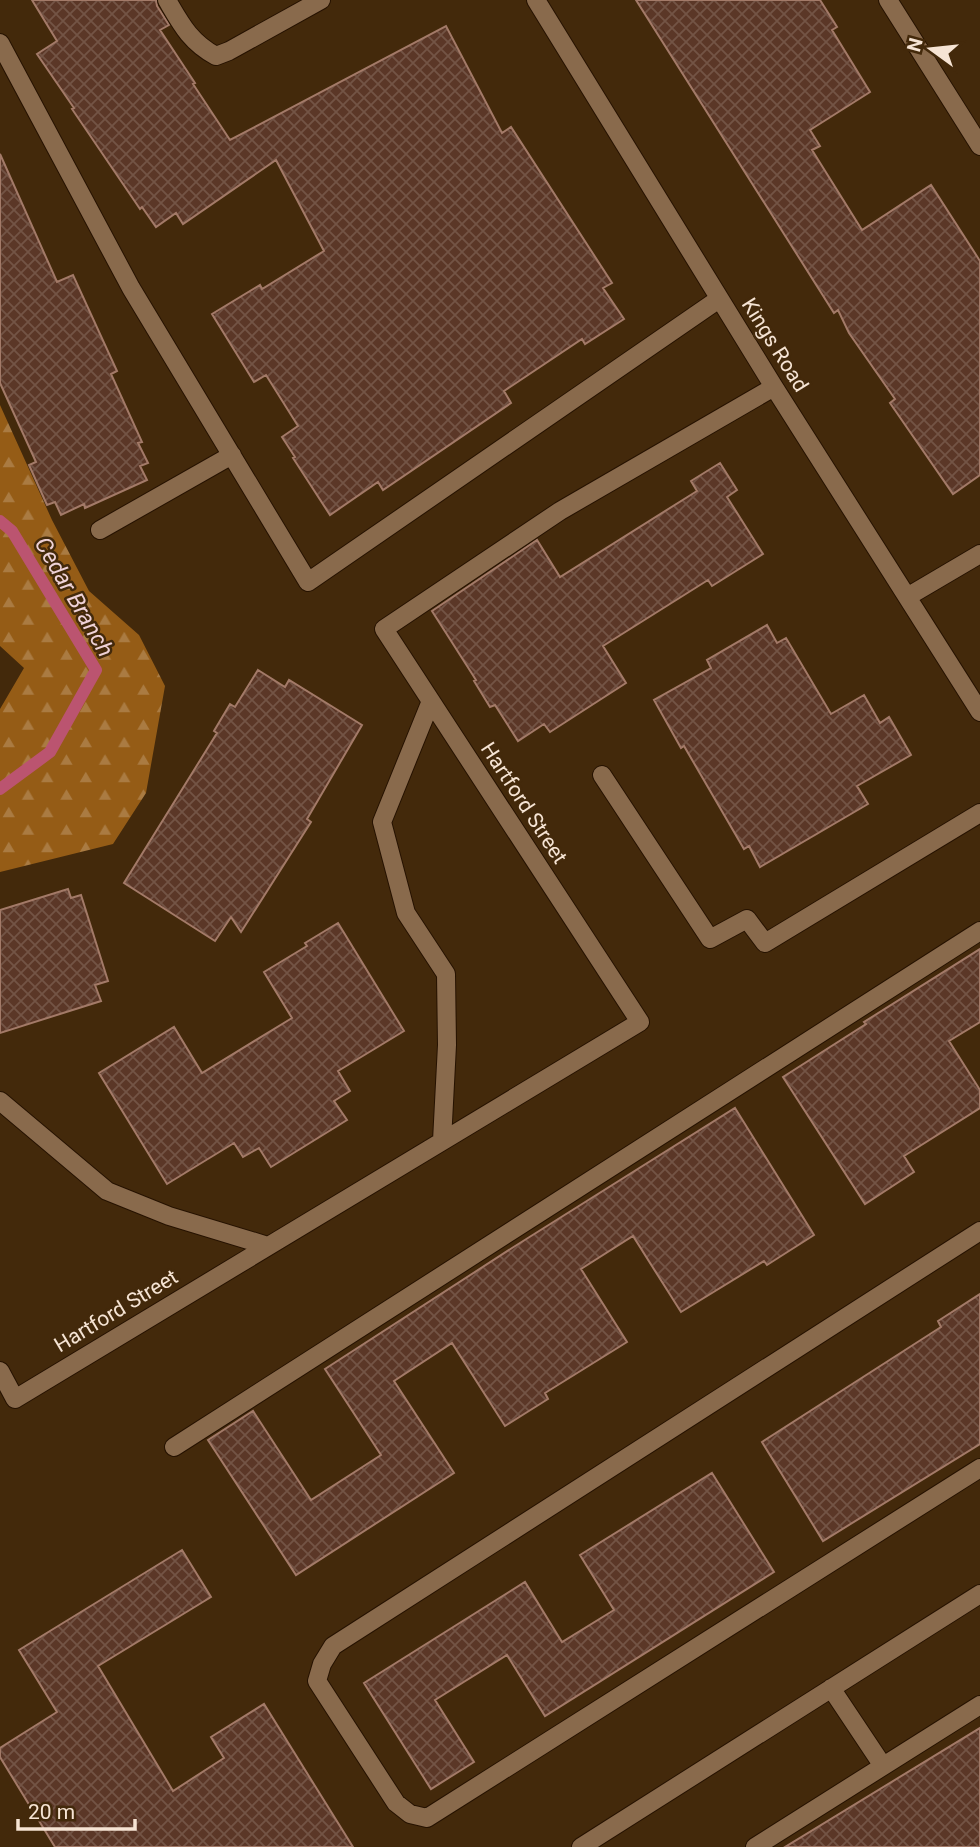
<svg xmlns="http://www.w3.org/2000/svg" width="980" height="1847" font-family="Roboto,sans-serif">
  <defs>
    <pattern id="forest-firs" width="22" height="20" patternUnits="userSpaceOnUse" patternTransform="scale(1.75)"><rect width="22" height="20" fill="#955c16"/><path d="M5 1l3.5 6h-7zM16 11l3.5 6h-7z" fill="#aa7b42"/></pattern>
    <pattern id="building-cross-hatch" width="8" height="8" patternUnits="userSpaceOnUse" patternTransform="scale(1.75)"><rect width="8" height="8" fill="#5b3727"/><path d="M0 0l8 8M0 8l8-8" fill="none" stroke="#735445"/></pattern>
  </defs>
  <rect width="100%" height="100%" fill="#43290b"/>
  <path fill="url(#forest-firs)" d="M0,405L52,520L89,591L139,635L165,686L146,793L113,844L0,872V709L24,668L0,646Z"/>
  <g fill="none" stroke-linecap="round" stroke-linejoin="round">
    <path stroke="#bb5470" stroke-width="12" d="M0,521L12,531L96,670L50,752L0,789"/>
  </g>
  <path fill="url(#building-cross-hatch)" stroke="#a37a68" stroke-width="2" d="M32,0H156L157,6L169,25L160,30L195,83L193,84L230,140L446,26L502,133L511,127L612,283L603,288L624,319L585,344L582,339L504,391L511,403L383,490L378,482L330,515L293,458L295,457L282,437L298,426L266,375L254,382L212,314L260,285L262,289L324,251L276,160L183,224L176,213L156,227L142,207L140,209L72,109L74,108L37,54L57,41Z
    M636,0H820L837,27L832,30L870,92L810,130L820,146L812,150L862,230L931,185L980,261V475L953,494L890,403L895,399L849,333L838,310L834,313Z
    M0,154L57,282L73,275L117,371L111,374L142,442L138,443L148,463L140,466L147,480L85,508L84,504L61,515L55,502L47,505L29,465L36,462L0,383Z
    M720,463L737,490L727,497L763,554L712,586L708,580L603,646L626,683L550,732L544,724L518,741L495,705L490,707L474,681L476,680L432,611L537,540L560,577L697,491L691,481Z
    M767,625L777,643L786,638L831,714L864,695L880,723L889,717L911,755L857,786L868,804L760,867L749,846L744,849L684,746L681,748L654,700L711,668L707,660Z
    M258,670L285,687L289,680L362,725L307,819L311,822L241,932L231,917L215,941L124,883L217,733L214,731L230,704L235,707Z
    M68,889L71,898L81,895L108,981L95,985L101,1001L0,1033V910Z
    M338,923L404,1031L338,1071L350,1091L334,1101L347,1120L271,1167L259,1148L243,1157L234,1143L167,1184L99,1073L174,1027L202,1073L292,1018L264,972L307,946L305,943Z
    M980,949V1022L949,1041L980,1090V1108L904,1156L914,1172L865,1204L783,1077L866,1024L864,1022Z
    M735,1108L814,1235L767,1265L764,1261L681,1312L633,1236L581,1269L627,1342L545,1393L548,1399L505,1426L452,1343L394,1381L454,1473L296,1575L208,1440L253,1411L311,1500L381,1455L325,1369L512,1248Z
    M980,1294V1444L823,1541L762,1442L941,1327L938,1321Z
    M712,1473L774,1572L545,1716L507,1655L435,1700L474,1762L431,1789L364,1683L525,1582L562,1642L614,1610L580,1555Z
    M182,1550L211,1597L98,1666L173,1791L224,1758L211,1737L264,1704L353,1847H55L0,1757V1748L57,1712L19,1650Z
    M980,1728V1847H785Z"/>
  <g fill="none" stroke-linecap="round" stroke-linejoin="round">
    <g stroke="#261200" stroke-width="20">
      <path id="minor" d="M167,0C181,24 190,42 216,56L229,51L321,0
        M536,0L774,387L980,712
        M888,0L980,146
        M0,43L131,288L308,582L719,299
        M100,530L232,455
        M907,597L980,554
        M431,701L382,822L406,913L446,974L447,1045L442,1141
        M602,775L710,939L747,919L765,943L980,813
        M0,1101L107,1191L169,1216L268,1246
        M980,1231L333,1646L322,1664L317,1681L396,1803L410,1814L427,1818L980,1468
        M0,1371L15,1399L640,1022L384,629L560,511L774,387
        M174,1447L980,931
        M831,1688L883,1766
        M581,1847L980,1594
        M755,1847L980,1705"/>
    </g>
    <use href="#minor" stroke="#896a4c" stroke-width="18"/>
  </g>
  <g text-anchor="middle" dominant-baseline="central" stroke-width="5" stroke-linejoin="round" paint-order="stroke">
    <g font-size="21" fill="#f6e4d4" stroke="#43290b">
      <text transform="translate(775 345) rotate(58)">Kings Road</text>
      <text transform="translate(524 803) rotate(57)">Hartford Street</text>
      <text transform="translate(116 1311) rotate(-31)">Hartford Street</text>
    </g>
    <g font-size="23" font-style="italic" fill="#efd2d7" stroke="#43290b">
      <text transform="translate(74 597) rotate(60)">Cedar Branch</text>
    </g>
  </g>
  <g transform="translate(931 49) rotate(285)" stroke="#43290b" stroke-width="5" paint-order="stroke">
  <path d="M0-5L12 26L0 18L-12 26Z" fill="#f6e4d4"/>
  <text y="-10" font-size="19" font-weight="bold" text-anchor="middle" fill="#f6e4d4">N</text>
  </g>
  <path d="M18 1819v10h117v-10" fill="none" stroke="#f6e4d4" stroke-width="3.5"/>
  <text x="28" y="1819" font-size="21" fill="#f6e4d4" stroke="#43290b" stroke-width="5" paint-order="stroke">20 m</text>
</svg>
